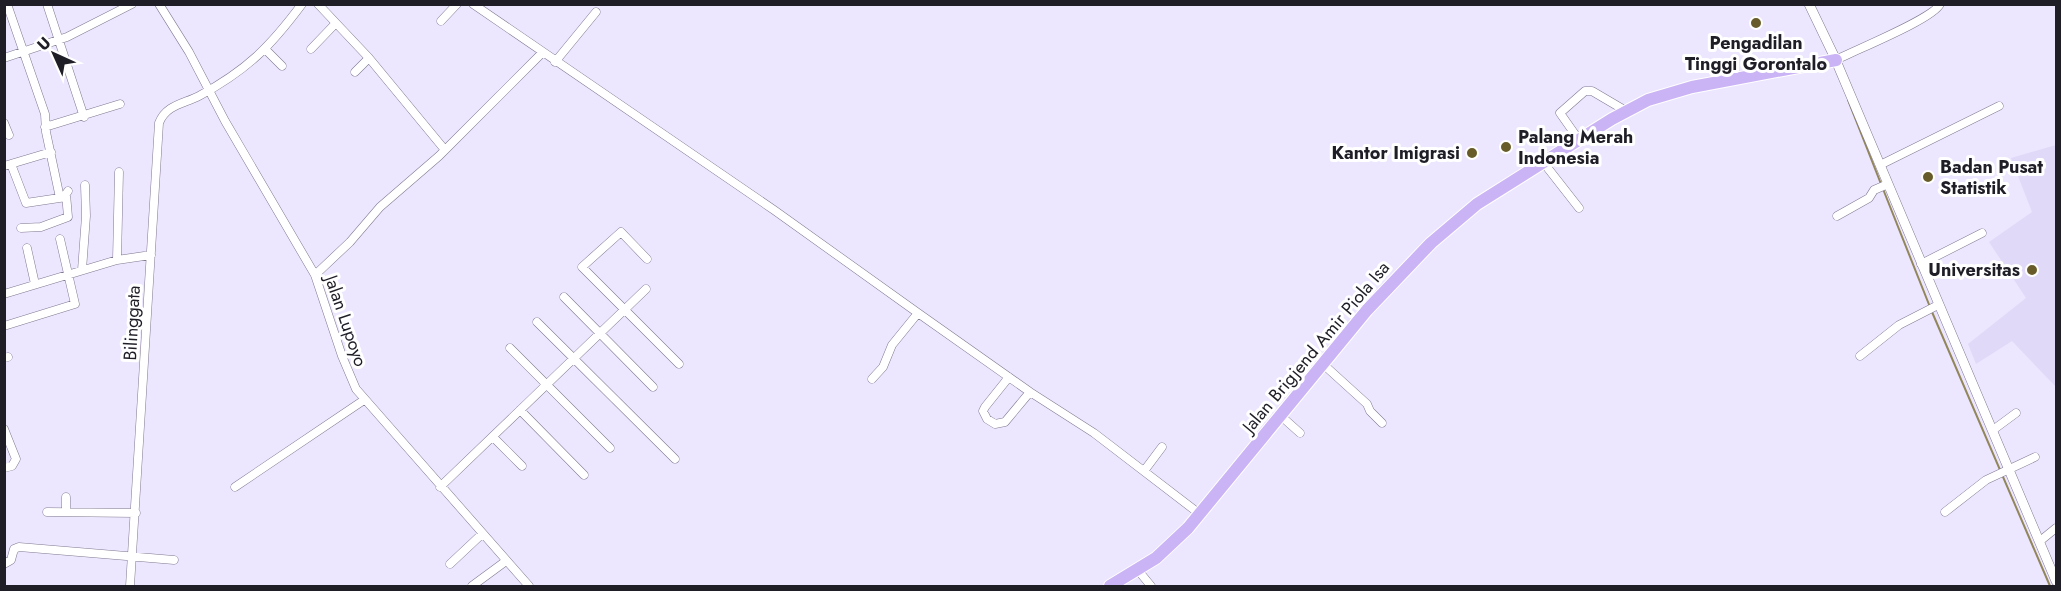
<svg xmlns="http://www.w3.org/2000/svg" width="2061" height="591" font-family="Jost,sans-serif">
  <rect width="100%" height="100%" fill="#ede6ff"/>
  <path fill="#e1d9f8" d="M2056,145V387L2012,341L1976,364L1968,344L2026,298L1989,242L2032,212L2011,158Z"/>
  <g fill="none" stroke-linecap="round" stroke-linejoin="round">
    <path stroke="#92875a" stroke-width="2" d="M1848,100L1881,184
      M1883,189L1930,307
      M1932,312L2050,586"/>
    <g stroke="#807a90" stroke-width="9">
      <path id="minor" d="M7,4L45,114L46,132L60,198
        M47,4L84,117
        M159,4L189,52L225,121L315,275L342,356L356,389L529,586
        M318,4L369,58L445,150
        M473,4L774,210L918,313
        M441,21L457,4
        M311,49L335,24
        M266,50L282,66
        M4,58L67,37L132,4
        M1836,60C1855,50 1933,19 1940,4
        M555,62L596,12
        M355,72L369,58
        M4,123L9,135
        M45,127L120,104
        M1579,140L1560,113L1585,91H1592L1626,111
        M1543,162L1579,208
        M11,164L26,203L66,197
        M1880,165L1999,106
        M4,166L51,152
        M1837,216L1869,198L1874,190L1888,184
        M21,228L41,227L68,217L66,194L68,191
        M27,248L35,284
        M647,259L621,232L582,267L679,364
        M117,260L119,172
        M1921,264L1982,233
        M82,270L86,216L85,185
        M315,275L350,242L380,207L439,156L542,53
        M4,294L117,260L151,255
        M564,297L653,387
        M537,322L675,459
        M4,326L75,304L60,239
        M510,348L610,448
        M1860,356L1899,325L1938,305
        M4,358L8,357
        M1324,365L1367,404L1370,411L1382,423
        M1009,377L985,407L983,411L987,419L995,424L1005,422L1030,392
        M872,379L883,367L892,345L918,313L1030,392L1094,433L1201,515
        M520,410L584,475
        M1281,416L1300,433
        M4,429L16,459L12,466L4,468
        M1993,430L2016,413
        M493,437L522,466
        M1144,471L1162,447
        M235,487L364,400
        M440,487L646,289
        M66,497V512
        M47,512L136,513
        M1945,512L1986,480L2035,457
        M2040,541L2056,528
        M4,564L11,560L14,549L19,547L174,560
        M450,564L482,534
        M1137,569L1151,586
        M130,586L159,123C166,105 183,104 199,96C247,70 270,47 302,4
        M472,586L506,561"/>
    </g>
    <g stroke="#807a90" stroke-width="10">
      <path id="tertiary" d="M1809,4L1834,56L2056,581"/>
    </g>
    <g stroke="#fff" stroke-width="14">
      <path id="primary" d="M1110,586L1156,558L1188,528L1367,310L1431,243L1477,204L1612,119L1648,100L1692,87L1836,60"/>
    </g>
    <use href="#minor" stroke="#fff" stroke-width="8"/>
    <use href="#tertiary" stroke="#fff" stroke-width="9"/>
    <use href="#primary" stroke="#cbb4f5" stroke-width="12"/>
  </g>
  <g fill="#675c29" stroke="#fff" stroke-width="2">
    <circle cx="1756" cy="23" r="6"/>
    <circle cx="1506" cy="147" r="6"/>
    <circle cx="1472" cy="153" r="6"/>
    <circle cx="1928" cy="177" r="6"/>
    <circle cx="2032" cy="270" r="6"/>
  </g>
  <g text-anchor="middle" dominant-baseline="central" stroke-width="6" stroke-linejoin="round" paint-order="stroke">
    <g font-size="18" font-weight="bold" fill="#1f1d26" stroke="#fff" text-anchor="start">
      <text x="1756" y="43" text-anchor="middle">Pengadilan<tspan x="1756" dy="21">Tinggi Gorontalo</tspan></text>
      <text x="1518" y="137">Palang Merah<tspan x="1518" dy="21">Indonesia</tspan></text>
      <text x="1460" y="153" text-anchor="end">Kantor Imigrasi</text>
      <text x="1940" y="167">Badan Pusat<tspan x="1940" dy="21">Statistik</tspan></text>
      <text x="2020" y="270" text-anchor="end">Universitas</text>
    </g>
    <g font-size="18" fill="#1f1d26" stroke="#fff">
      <text transform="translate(346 321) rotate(71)">Jalan Lupoyo</text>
      <text transform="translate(132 323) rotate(-87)">Bilinggata</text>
      <text transform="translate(1316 347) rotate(-50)">Jalan Brigjend Amir Piola Isa</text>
    </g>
  </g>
  <rect width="2061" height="591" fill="none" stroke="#1f1d26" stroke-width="12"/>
  <g transform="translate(54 54) rotate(315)" stroke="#ffffff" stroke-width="4.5" paint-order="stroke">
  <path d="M0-4.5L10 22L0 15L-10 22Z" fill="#1f1d26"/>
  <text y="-9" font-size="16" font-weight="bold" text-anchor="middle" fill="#1f1d26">U</text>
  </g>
</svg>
